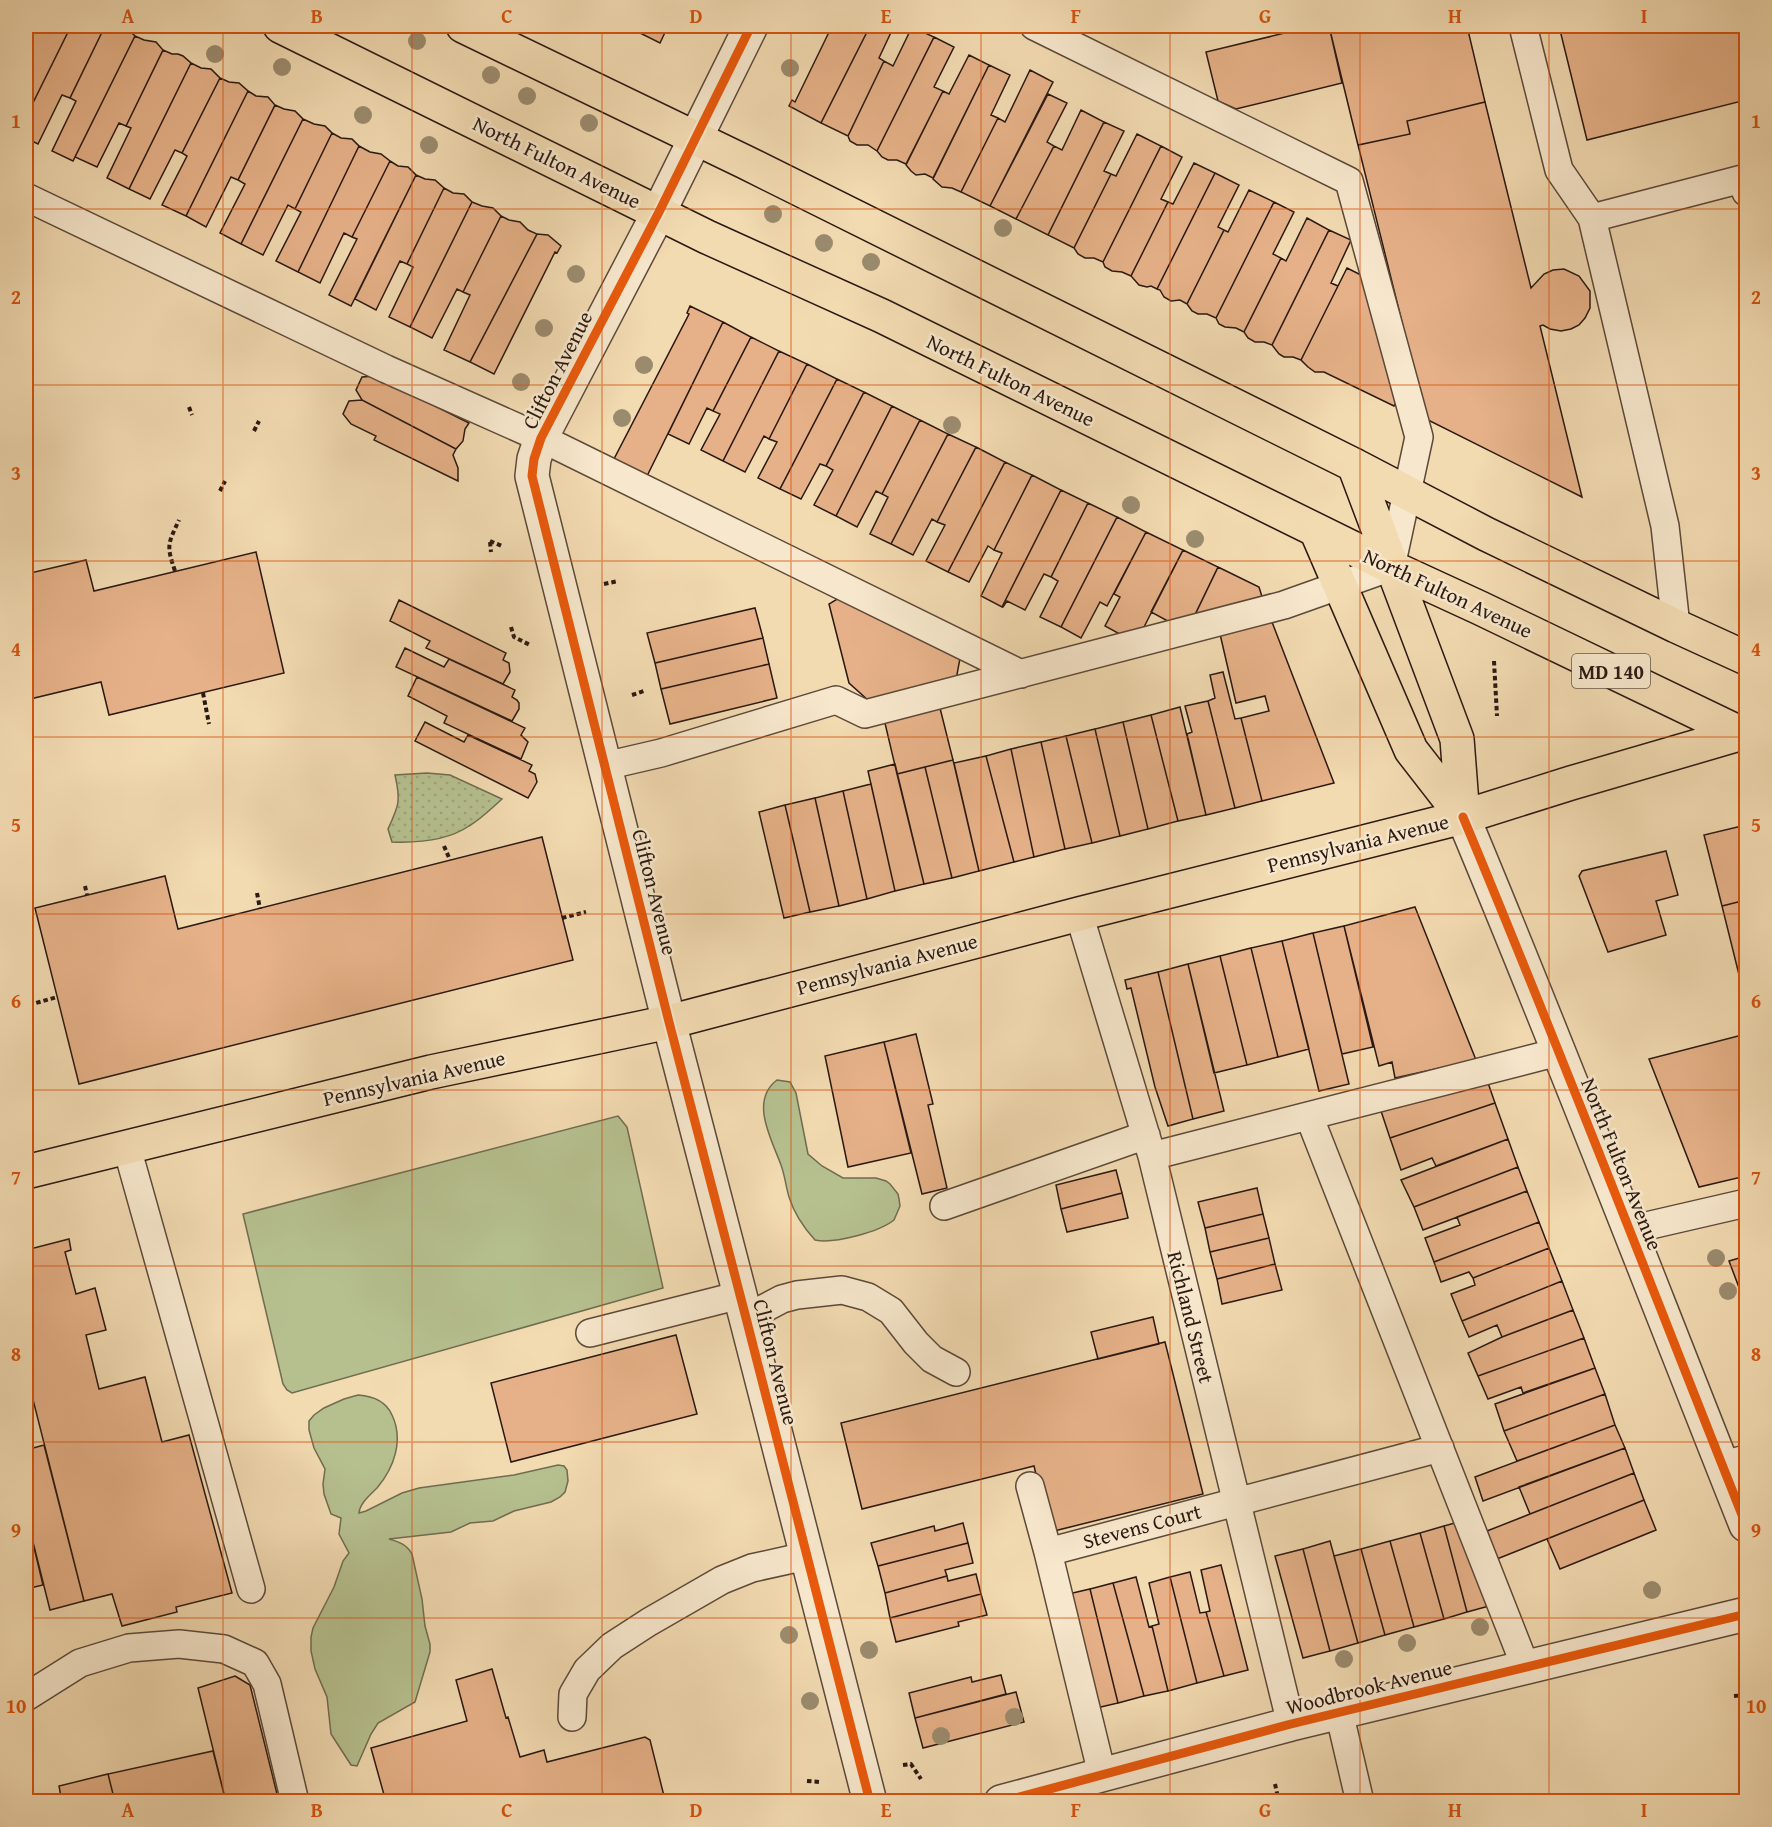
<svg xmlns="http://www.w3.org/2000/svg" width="1772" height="1827" font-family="'Gentium Book Plus',serif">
  <defs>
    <pattern id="park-dots" width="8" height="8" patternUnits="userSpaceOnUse" patternTransform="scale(1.5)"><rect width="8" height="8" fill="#b6c08f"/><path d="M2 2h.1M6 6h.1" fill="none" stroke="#9da47a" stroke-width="1.8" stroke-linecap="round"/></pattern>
  </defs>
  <rect width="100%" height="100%" fill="#f2dab1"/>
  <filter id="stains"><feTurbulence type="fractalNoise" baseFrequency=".00333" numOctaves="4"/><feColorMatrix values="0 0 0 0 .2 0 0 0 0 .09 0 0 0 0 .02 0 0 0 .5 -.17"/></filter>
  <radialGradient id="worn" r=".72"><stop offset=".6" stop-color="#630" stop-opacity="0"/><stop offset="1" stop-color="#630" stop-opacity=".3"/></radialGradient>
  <path fill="#b6c08f" stroke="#706c50" stroke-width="1.5" d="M777,1080L790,1082L796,1093L808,1154L822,1166L843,1178H876L886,1181L890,1184L898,1194L899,1199L900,1206L894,1220C879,1232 834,1244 815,1240C804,1228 794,1213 789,1197C786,1187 785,1176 781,1165C772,1140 749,1101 777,1080Z
    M618,1116L627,1127L663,1288L292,1393L287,1390L283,1384L243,1214Z
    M358,1395C372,1396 386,1401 392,1415C404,1440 394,1468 377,1488C370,1495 360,1503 359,1513L366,1511L402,1493L419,1488L514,1475L558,1465L564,1466L567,1470L568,1481L565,1492L560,1497L551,1502L514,1511L493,1521L470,1523L451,1532L389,1539C399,1542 406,1544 412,1554L422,1599L425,1626L430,1644V1652L415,1702L378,1723L371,1734L357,1766L351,1765L331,1734L327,1697L315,1669L311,1651V1637L313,1628L334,1587L343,1561L349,1553L339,1534L341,1518L331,1514L324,1494L323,1484L325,1469L314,1448L309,1430V1421L314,1415L324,1408L344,1399Z"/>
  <path fill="url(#park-dots)" stroke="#706c50" stroke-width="1.5" d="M427,773L450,775L502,799C492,808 481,819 469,826C447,841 418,843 392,842L388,829C399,805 401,801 395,775Z"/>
  <path fill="#e6b188" stroke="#2a1912" stroke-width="1.5" d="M26,26H35L26,46Z
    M35,26H71L26,117V46Z
    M71,26H105L70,98L62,95L38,144L26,138V117Z
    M105,26L127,28L135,36L73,161L52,151L76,101L70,98Z
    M629,26H668L660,43L628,27Z
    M832,26H870L821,123L789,106L792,100L795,102Z
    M870,26H894L879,58L884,61L848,136L821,123Z
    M1314,26H1329L1342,83L1236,109L1218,101L1206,52Z
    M1329,26H1467L1485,102L1407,121L1410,134L1358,145Z
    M1559,26H1746V100L1587,140Z
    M912,27L934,37L877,151L868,145H857L850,141L848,136L884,61L893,66Z
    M135,36L144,40L156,42L163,50L126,126L119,123L97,167L75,157Z
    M934,37L954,47L934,87L943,91L906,164L897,160H888L882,157L877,151Z
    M163,50L172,54H178L183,56L191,63L129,189L107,178L131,128L126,126Z
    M969,55L989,65L933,178L925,174L916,175L911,171L906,165L943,91L949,94Z
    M191,63L201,68L211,69L220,78L182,153L175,150L150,199L129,189Z
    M989,65L1010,75L991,115L998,118L961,192L952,188L942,187L933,179Z
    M1030,70L1053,82L990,206L961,192L998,118L1005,122Z
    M220,78L229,82L239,83L248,91L186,216L162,205L187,156L182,153Z
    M248,91L256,96L268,97L275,105L238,180L231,177L206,227L186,216Z
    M1048,94L1067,103L1047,142L1054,146L1016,219L990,206Z
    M1485,102L1531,288L1544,274L1553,270L1564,269L1579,276L1590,291V308L1585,318L1579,325L1571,329L1561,331L1550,329L1543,325L1540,326L1582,497L1426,419L1358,145L1410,134L1407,121Z
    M275,105L284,109L295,111L303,119L241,244L220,233L245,184L238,180Z
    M1081,110L1104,122L1048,235L1016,219L1054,146L1062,150Z
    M303,119L314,124L325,126L332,133L295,209L288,205L263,255L241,244Z
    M1104,122L1124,131L1104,171L1111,174L1074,248L1048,235Z
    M332,133L341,138L352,139L359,146L298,272L276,261L301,212L295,209Z
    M1137,134L1161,146L1103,262L1094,258H1085L1078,254L1074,248L1111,174L1116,176Z
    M359,146L370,152L381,154L390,161L352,237L344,233L320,283L298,272Z
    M1161,146L1182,157L1161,199L1168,202L1131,276L1122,272L1112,271L1105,267L1103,262Z
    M390,161L398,166L408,167L416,175L351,306L329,295L357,239L352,237Z
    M1194,163L1215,173L1157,289L1151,286L1147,287L1139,285L1131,276L1168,202L1173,204Z
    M1215,173L1239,185L1218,227L1224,230L1187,304L1180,300L1171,301L1164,297L1160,290L1157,289Z
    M416,175L425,179L435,180L444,188L407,264L400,261L376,310L355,299Z
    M444,188L453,193L464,194L472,202L410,327L389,317L413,267L407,264Z
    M1249,190L1274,202L1216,318L1207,314H1198L1192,311L1187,304L1224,230L1228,232Z
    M472,202L482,206L493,208L501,216L463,292L457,289L432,338L410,327Z
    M1274,202L1294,212L1273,254L1281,258L1244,332L1236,328L1225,327L1219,324L1216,318Z
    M501,216L509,220L520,222L528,230L537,234L470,362L444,350L470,295L463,292Z
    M1307,218L1329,230L1272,345L1264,342H1255L1248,338L1244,332L1281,258L1286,261Z
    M1329,230L1351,240L1331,283L1338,286L1301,360L1293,357H1284L1279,354L1272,345Z
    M537,234L548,235L561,246L557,253L555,252L494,374L470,362Z
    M1347,268L1369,279L1400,397L1394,406L1324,372H1315L1308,367L1301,360Z
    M690,306L723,322L647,476L614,459L689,314L687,313Z
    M723,322L751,337L713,411L707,408L689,444L668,434Z
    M751,337L779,351L723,461L701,450L720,414L713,411Z
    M779,351L807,364L769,439L764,436L745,472L723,461Z
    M807,364L837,379L780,489L758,478L777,442L769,439Z
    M375,376L469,423L465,429L463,441L456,449L362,400L356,390L362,377Z
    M837,379L864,392L826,466L820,464L801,499L780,489Z
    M864,392L892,406L836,516L814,505L833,470L826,466Z
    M362,400L456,449L453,455L458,468V481L374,440L376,436L351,424L343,414L349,401Z
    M892,406L920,420L882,494L876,491L857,527L836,516Z
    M920,420L948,434L891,544L870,534L888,497L882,494Z
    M948,434L976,447L937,522L932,519L913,555L891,544Z
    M976,447L1005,462L948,572L926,561L945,525L937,522Z
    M1005,462L1032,475L994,550L988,546L969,582L948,572Z
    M1032,475L1061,490L1002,607L981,596L1002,553L994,550Z
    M1061,490L1088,503L1051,577L1044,574L1025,610L1007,601L1003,607H1002Z
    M1088,503L1117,517L1061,627L1040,617L1058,581L1051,577Z
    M1117,517L1146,532L1107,606L1100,602L1081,638L1061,627Z
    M1146,532L1183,550L1142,631L1125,637L1105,626L1120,597L1114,594Z
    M1183,550L1218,567L1192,621L1175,625L1151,612Z
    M256,552L284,673L109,715L101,682L26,700V574L86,560L94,591Z
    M1218,567L1259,587L1264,603L1192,621Z
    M842,596L961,653L956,680L869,701L849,683L829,604Z
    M399,600L506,653L503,660L509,663L510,672L503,684L426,648L430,641L390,621Z
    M755,608L763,638L655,663L647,633Z
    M1272,622L1334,783L1262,801L1241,718L1269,711L1265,696L1236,703L1220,634Z
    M763,638L769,664L661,689L655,663Z
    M405,648L444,667L449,659L515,690L512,697L517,700L519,703V709L512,721L396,667Z
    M769,664L777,698L670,724L661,689Z
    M1223,672L1235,719L1241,718L1262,801L1235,808L1208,701L1215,698L1210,675Z
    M417,677L525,728L521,735L528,742L521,759L444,723L447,716L408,696Z
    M1208,701L1235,808L1206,815L1187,734L1192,732L1185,706Z
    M939,704L953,760L897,774L884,719Z
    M1180,707L1206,815L1178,821L1151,715Z
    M1151,715L1178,821L1148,829L1123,722Z
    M425,722L464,742L468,735L532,765L529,771L535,774L537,782L528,798L415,741Z
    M1123,722L1148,829L1120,836L1095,729Z
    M1095,729L1120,836L1092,843L1066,736Z
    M1066,736L1092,843L1065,849L1041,742Z
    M1041,742L1065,849L1034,857L1011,749Z
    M1011,749L1034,857L1014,862L986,756Z
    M986,756L1014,862L979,871L954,763Z
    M953,760L979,871L952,878L925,767Z
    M895,764L924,884L895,891L868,771Z
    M925,767L952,878L924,884L897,774Z
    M871,784L895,891L867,899L843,791Z
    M843,791L867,899L839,906L815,798Z
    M815,798L839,906L810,912L785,805Z
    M785,805L810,912L784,918L759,812Z
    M1746,825V900L1722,906L1704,835Z
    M542,837L573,960L79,1084L35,908L165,876L178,929Z
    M1666,851L1678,895L1656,901L1666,935L1608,952L1579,876L1582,871Z
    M1746,900V1003L1722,906Z
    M1415,907L1476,1060L1395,1078L1392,1062L1379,1066L1344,926Z
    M1344,926L1373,1047L1342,1054L1313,933Z
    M1313,933L1349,1084L1319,1091L1282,941Z
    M1282,941L1309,1049L1278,1057L1251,948Z
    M1251,948L1278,1057L1247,1065L1220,956Z
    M1220,956L1247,1065L1214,1073L1188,964Z
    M1188,964L1224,1111L1193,1119L1158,972Z
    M1158,972L1193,1119L1168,1126L1155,1087L1131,988L1127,989L1125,980Z
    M916,1034L933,1104L928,1105L947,1188L922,1194L884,1042Z
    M1746,1034V1176L1699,1187L1649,1059Z
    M884,1042L911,1153L848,1167L825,1056Z
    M1487,1080L1495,1103L1390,1138L1381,1111Z
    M1495,1103L1508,1139L1436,1166L1432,1158L1401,1170L1390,1138Z
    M1508,1139L1518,1167L1414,1207L1401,1180Z
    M1518,1167L1527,1191L1423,1230L1414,1207Z
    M1116,1170L1122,1193L1061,1209L1056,1185Z
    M1257,1188L1263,1214L1205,1228L1198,1202Z
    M1527,1191L1539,1222L1434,1262L1425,1238L1460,1225L1457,1217Z
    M1122,1193L1128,1218L1067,1232L1061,1209Z
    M1263,1214L1269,1238L1210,1252L1205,1228Z
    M1539,1222L1549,1248L1473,1278L1469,1272L1441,1282L1434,1262Z
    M1269,1238L1275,1264L1217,1279L1210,1252Z
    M69,1239L71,1250L65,1252L76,1294L95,1288L106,1330L86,1335L99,1389L145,1377L162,1442L189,1435L232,1593L176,1607L177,1612L122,1626L112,1594L84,1601L26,1372V1250Z
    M1549,1248L1562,1281L1462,1321L1451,1294L1475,1285L1473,1278Z
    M1746,1256V1306L1729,1261Z
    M1275,1264L1282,1290L1222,1304L1217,1279Z
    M1562,1281L1573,1310L1502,1337L1497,1325L1469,1337L1462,1321Z
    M1573,1310L1584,1338L1478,1376L1468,1353L1502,1337Z
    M1153,1317L1159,1344L1098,1359L1091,1332Z
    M676,1335L697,1414L511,1462L491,1383Z
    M1584,1338L1595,1368L1523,1393L1521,1387L1488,1399L1478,1376Z
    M1165,1342L1203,1494L1050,1532L1034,1466L862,1509L841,1423Z
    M1595,1368L1605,1394L1504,1431L1495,1404Z
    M1605,1394L1615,1425L1517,1461L1504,1431Z
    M1615,1425L1625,1448L1483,1501L1475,1477Z
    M44,1445L84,1601L50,1610L26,1514V1450Z
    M1625,1448L1634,1473L1530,1514L1519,1487Z
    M1634,1473L1644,1500L1497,1559L1487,1531Z
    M1644,1500L1656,1530L1560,1569L1547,1539Z
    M26,1514L43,1585L26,1589Z
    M1462,1521L1489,1606L1467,1612L1444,1526Z
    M963,1523L968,1543L878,1566L871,1543L934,1526L935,1531Z
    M1444,1526L1467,1612L1444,1619L1420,1533Z
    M1420,1533L1444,1619L1414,1627L1390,1541Z
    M1330,1541L1358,1643L1330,1651L1303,1549Z
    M1390,1541L1414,1627L1385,1635L1361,1549Z
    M968,1543L973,1563L945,1570L947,1576L885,1593L878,1566Z
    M1303,1549L1330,1651L1303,1658L1275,1556Z
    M1361,1549L1385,1635L1358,1643L1334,1556Z
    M1221,1565L1248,1670L1224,1676L1206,1612L1210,1611L1201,1570Z
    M1190,1572L1200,1613L1206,1612L1224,1676L1197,1683L1170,1577Z
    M976,1574L981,1594L890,1618L885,1593L947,1576L948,1581Z
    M1136,1577L1149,1627L1152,1626L1168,1691L1144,1696L1113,1583Z
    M1170,1577L1197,1683L1168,1691L1152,1626L1159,1624L1149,1583Z
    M1113,1583L1144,1696L1118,1703L1090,1589Z
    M1090,1589L1118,1703L1092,1709L1064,1595Z
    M981,1594L987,1615L958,1622L959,1626L896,1642L890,1618Z
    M492,1669L506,1718L508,1717L520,1757L544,1750L547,1762L645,1737L650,1740L664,1796L646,1802H386L371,1748L467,1721L456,1680Z
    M1001,1675L1006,1694L915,1718L909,1693L971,1677L972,1682Z
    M235,1676L250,1685L279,1802H226L198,1688Z
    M1016,1692L1024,1722L923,1748L915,1718Z
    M213,1751L226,1802H115L108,1774Z
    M108,1774L115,1802H62L59,1786Z"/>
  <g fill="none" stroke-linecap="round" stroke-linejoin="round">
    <g stroke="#5c493a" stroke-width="30">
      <path id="service" d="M1523,26L1559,170L1592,218L1665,526L1676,626
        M26,197L386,369L541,438L1021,674
        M1592,218L1742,179L1746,192
        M605,766L661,753L836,700L865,714L1284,605L1391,567L1419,437L1349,181L1034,26
        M1079,914L1152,1156L1291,1724
        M1309,1116L1526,1668
        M127,1148L251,1589
        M1152,1156L1558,1052
        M944,1206L1146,1135
        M1629,1230L1746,1203
        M746,1318L782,1299L797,1295L842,1290L868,1297L891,1311L916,1343L932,1359L956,1372
        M590,1333L740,1295
        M1030,1486L1048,1552L1102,1774
        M1048,1552L1440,1448
        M26,1697L80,1663L129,1648L179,1644L224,1649L255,1663L267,1684L295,1802
        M1339,1712L1360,1802
        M572,1717L573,1694L587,1670L612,1646L649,1622L722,1580L752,1568L806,1556"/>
    </g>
    <g stroke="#5c493a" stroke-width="36">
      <path id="minor" d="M659,212L541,438L534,459L532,476L669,1022L746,1318L870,1802
        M1724,1468L1746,1462
        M1001,1802L1291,1724L1746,1614"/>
    </g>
    <g stroke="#5c493a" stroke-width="36">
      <path id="tertiary" d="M659,212L751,26
        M1463,817C1561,1051 1652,1289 1746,1525"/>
    </g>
    <g stroke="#2a1912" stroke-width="36">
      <path id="primary" d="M280,26L707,237L882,316L1391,567L1480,608L1742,734
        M463,26L745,162L1354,465L1486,534L1676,626L1746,658
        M1354,465L1457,739L1463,817
        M1316,530L1411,750L1463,817
        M26,1172L431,1072L669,1022L1079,914L1463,817L1571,783L1746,732"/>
    </g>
    <path stroke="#2a1912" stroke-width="4" stroke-dasharray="4.5 3" stroke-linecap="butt" d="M189,407L192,415
      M254,431L259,421
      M220,491L225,481
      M490,541L502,546
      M490,542L491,552
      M175,571C166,545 168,544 179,520
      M604,584L618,581
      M511,627L514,637L530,645
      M1494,661L1497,716
      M203,693L209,724
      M632,695L644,691
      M26,750L29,769
      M444,846L450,860
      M85,886L87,895
      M257,893L260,909
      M562,918L586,912
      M29,1005L57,997
      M1734,1696L1746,1695
      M1740,1711L1746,1710
      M903,1765L911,1764L921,1779
      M807,1781L820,1782
      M1275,1784L1279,1802
      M796,1799L798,1802"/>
    <use href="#service" stroke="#f7e7cc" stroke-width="27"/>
    <use href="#minor" stroke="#f7e7cc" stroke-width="33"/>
    <use href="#tertiary" stroke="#f7e7cc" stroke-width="33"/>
    <use href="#primary" stroke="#f2dab1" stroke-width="33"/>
    <g stroke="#f7e7cc" stroke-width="13">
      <path id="cycleway" d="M751,26L659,212L541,438L534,459L532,476L669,1022L746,1318L870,1802
        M1463,817C1561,1051 1652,1289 1746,1525
        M1001,1802L1291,1724L1746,1614"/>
    </g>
    <use href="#cycleway" stroke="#e8590c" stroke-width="9"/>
  </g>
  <g fill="#9b8b6e">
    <circle cx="417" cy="41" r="9"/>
    <circle cx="215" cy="54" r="9"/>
    <circle cx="282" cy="67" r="9"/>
    <circle cx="790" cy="68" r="9"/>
    <circle cx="491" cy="75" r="9"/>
    <circle cx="527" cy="96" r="9"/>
    <circle cx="363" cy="115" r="9"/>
    <circle cx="589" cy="123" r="9"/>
    <circle cx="429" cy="145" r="9"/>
    <circle cx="773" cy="214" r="9"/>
    <circle cx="1003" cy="228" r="9"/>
    <circle cx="824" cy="243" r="9"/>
    <circle cx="871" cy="262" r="9"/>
    <circle cx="576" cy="274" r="9"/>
    <circle cx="544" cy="328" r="9"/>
    <circle cx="644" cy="365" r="9"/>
    <circle cx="521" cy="382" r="9"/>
    <circle cx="622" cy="418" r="9"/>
    <circle cx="952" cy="425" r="9"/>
    <circle cx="1131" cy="505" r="9"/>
    <circle cx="1195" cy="539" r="9"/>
    <circle cx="1716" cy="1258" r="9"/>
    <circle cx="1728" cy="1291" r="9"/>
    <circle cx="1652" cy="1590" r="9"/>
    <circle cx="1480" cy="1627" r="9"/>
    <circle cx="789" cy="1635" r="9"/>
    <circle cx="1407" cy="1643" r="9"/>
    <circle cx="869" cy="1650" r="9"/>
    <circle cx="1344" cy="1659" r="9"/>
    <circle cx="810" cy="1701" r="9"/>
    <circle cx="1014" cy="1717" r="9"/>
    <circle cx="941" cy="1736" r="9"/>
  </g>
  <path fill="none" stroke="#d5530d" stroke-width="1.5" stroke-opacity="0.55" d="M223,26V1802M412,26V1802M602,26V1802M791,26V1802M981,26V1802M1170,26V1802M1360,26V1802M1549,26V1802M26,209H1746M26,385H1746M26,561H1746M26,737H1746M26,914H1746M26,1090H1746M26,1266H1746M26,1442H1746M26,1618H1746"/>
  <g text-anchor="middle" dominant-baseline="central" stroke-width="5" stroke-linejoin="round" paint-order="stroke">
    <rect fill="#f7e7cc" stroke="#68574a" stroke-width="1.5" x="1572" y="654" width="78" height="34" rx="4.5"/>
    <g font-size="20" font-weight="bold" fill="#2a1912">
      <text x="1611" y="671">MD 140</text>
    </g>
    <g font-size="21" fill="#2a1912" stroke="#f7e7cc">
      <text transform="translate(557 162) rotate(26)">North Fulton Avenue</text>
      <text transform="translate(557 370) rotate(-63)">Clifton Avenue</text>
      <text transform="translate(1011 380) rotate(26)">North Fulton Avenue</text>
      <text transform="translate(1448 593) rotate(25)">North Fulton Avenue</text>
      <text transform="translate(1358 843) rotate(-14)">Pennsylvania Avenue</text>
      <text transform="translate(655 892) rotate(76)">Clifton Avenue</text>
      <text transform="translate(887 964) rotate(-15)">Pennsylvania Avenue</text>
      <text transform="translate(414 1078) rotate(-13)">Pennsylvania Avenue</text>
      <text transform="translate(1622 1164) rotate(68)">North Fulton Avenue</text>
      <text transform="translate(1191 1317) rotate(76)">Richland Street</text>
      <text transform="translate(776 1362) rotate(76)">Clifton Avenue</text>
      <text transform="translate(1142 1526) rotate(-15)">Stevens Court</text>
      <text transform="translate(1369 1687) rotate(-14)">Woodbrook Avenue</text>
    </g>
  </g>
  <rect width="1772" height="1827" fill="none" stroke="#f2dab1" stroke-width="66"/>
  <rect x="33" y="33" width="1706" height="1761" fill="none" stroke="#d5530d" stroke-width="2"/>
  <g font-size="20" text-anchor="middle" font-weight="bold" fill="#d5530d">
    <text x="128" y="23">A</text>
    <text x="317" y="23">B</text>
    <text x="507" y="23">C</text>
    <text x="696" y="23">D</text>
    <text x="886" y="23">E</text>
    <text x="1076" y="23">F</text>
    <text x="1265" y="23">G</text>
    <text x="1455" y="23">H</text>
    <text x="1644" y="23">I</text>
    <text x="16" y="128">1</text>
    <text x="1756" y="128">1</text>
    <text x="16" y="304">2</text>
    <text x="1756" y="304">2</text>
    <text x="16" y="480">3</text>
    <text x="1756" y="480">3</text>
    <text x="16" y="656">4</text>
    <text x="1756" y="656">4</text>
    <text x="16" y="832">5</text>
    <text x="1756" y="832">5</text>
    <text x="16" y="1008">6</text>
    <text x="1756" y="1008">6</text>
    <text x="16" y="1184">7</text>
    <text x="1756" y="1184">7</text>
    <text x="16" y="1361">8</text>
    <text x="1756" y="1361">8</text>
    <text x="16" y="1537">9</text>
    <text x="1756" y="1537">9</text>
    <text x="16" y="1713">10</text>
    <text x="1756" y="1713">10</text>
    <text x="128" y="1817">A</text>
    <text x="317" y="1817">B</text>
    <text x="507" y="1817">C</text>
    <text x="696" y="1817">D</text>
    <text x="886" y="1817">E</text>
    <text x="1076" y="1817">F</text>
    <text x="1265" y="1817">G</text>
    <text x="1455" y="1817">H</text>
    <text x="1644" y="1817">I</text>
  </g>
  <rect width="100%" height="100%" filter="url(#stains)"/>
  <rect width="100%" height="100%" fill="url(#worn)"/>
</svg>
